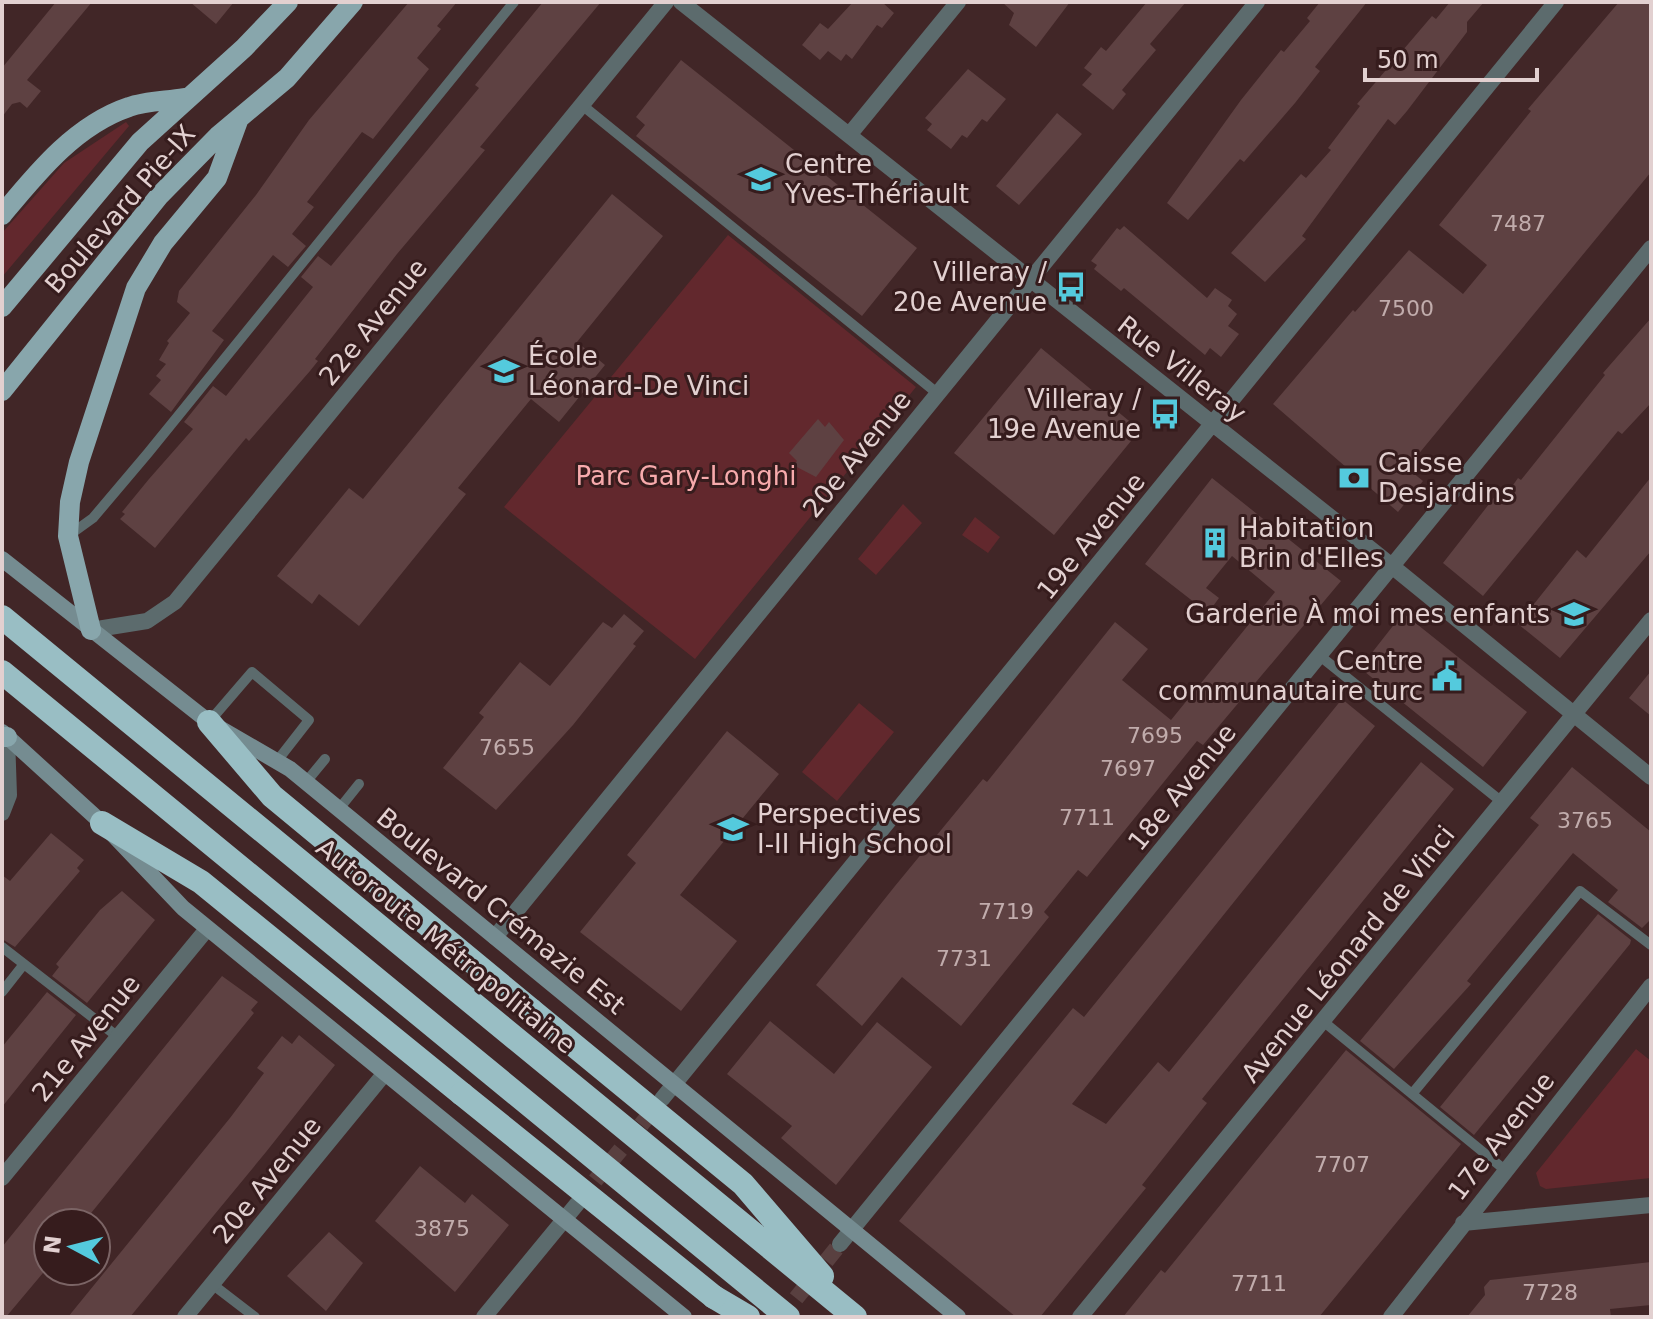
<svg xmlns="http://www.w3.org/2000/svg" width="1653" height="1319" font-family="'DejaVu Sans',sans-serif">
  <rect width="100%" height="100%" fill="#412627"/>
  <path fill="#62282d" d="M126,122L129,126L2,277V233L64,163Z
    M728,235L916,387L695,659L504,507Z
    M903,504L922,523L876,575L858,559Z
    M975,517L1000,537L988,553L962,535Z
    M859,703L894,732L837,801L802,772Z
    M1636,1049L1651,1061V1178L1546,1189L1540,1186L1536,1173Z"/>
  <path fill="#5e4142" d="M56,2H92L27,80L41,91L27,108L20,102L12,104L2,117V68Z
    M190,2H234L216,24Z
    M409,2H457L437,26L441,29L417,58L429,69L373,139L362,132L307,202L314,207L292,234L306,246L288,267L273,255L212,331L224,340L171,412L149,394L161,380L156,376L166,364L159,360L169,343L167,341L190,313L177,302L179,291L256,195L309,120Z
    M543,2H601L480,147L485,150L397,254L315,359L318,361L310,371L249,441L246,438L155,548L120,519L125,514L122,512L149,479L193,429L184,422L213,386L226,396L313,287L301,277L318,256L331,266L479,88L475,85Z
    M853,2H882L894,13L882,28L877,25L852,59L846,54L841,61L828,51L820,60L802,45L820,23L828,29Z
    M1002,2H1070L1036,47L1009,25L1014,13Z
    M1147,2H1186L1150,44L1156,50L1122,90L1126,94L1113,110L1082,85L1092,74L1084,68L1101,47L1106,51Z
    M1320,2H1367L1315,67L1320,71L1295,103L1244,162L1240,159L1188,220L1167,203L1241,100L1281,50L1284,52L1310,21L1307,18Z
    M1450,2H1484L1467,22V32L1407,111L1395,125L1388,119L1302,236L1306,239L1265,282L1231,253L1301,174L1306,178L1331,150L1328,148L1360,106L1357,104L1432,16L1436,19Z
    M1619,2H1651V172L1407,468L1423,481L1398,512L1273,404L1353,310L1355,312L1409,250L1463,294L1487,265L1439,225L1531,111L1528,109Z
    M681,60L917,248L862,316L636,136L645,125L636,117Z
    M968,69L1006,99L987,122L982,119L967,138L962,135L951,149L927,130L932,124L925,118Z
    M1057,113L1082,134L1019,205L996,186Z
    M612,194L663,236L577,342L605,365L559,422L531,399L458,488L466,494L359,626L319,594L312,604L277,576L349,488L363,499Z
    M1124,226L1207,298L1215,288L1232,300L1228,306L1237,314L1228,326L1239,334L1221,357L1210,348L1205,355L1124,288L1121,291L1094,269L1097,265L1091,261L1117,228L1120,230Z
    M1651,318V403L1622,434L1618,431L1483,596L1443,563L1500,490L1506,495L1518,478L1521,480L1605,375L1603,373Z
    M1041,348L1140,430L1054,535L954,453Z
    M818,419L825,427L829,422L844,440L816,477L793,465L797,461L789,453Z
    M1651,477V551L1560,658L1518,624L1577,550L1586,558Z
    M1212,478L1341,581L1203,745L1197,741L1087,877L1078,870L1044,912L1049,917L961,1026L902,977L862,1026L816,985L895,886L983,779L987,782L1115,622L1148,649L1122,680L1171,720L1275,592L1232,556L1206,588L1219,598L1208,613L1145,564Z
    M1403,613L1527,712L1483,767L1360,668Z
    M624,614L644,631L633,644L636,646L573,725L496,810L443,768L484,717L479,713L520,662L550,686L603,622L612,628Z
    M1651,671V716L1629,698Z
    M1342,699L1375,726L1072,1104L1106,1124L1158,1062L1169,1072L1421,762L1454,789L1202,1099L1207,1103L1142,1185L1146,1188L1040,1317H1016L899,1221L1073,1008L1084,1017Z
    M727,731L779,774L680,895L737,941L681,1011L580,932L636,863L627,855Z
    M1572,767L1651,832V919L1642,928L1608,902L1618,890L1573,853L1467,981L1471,984L1394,1069L1360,1041L1539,825L1530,818Z
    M51,833L84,860L77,868L80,871L15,947L2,939V875L10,881Z
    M122,891L155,920L87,1003L52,976L59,967L56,964L100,910Z
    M1598,914L1631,940L1630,944L1474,1135L1440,1107Z
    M222,976L258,1002L251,1010L254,1013L83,1223H48V1267L6,1317H2V1247Z
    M47,992L76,1015L2,1107V1047Z
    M770,1021L834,1074L877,1022L932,1067L836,1185L781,1138L792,1126L727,1074Z
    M299,1035L335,1065L266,1152L130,1317H68L230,1118L264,1073L257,1068L282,1036L292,1044Z
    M1346,1050L1461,1144L1319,1317H1123L1161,1270L1165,1273Z
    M420,1166L465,1203L472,1194L509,1225L455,1292L375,1221Z
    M329,1232L363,1263L326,1311L287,1276Z
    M1651,1262V1305L1610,1309L1611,1317H1467L1485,1295L1484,1287L1490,1280Z"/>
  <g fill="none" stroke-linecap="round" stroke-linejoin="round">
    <path stroke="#594040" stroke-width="16" stroke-dasharray="16 8" stroke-linecap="butt" d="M580,1199L659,1103
      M781,1317L840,1244"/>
    <path stroke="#5c6b6d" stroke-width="10" d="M582,105L937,393
      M68,536L93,518L148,453L514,2
      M1320,656L1502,802
      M209,722L252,672L309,720L277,761
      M306,782L325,759
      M339,809L359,784
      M2,947L118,1037
      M2,992L24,964
      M1324,1022L1505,1170
      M1412,1094L1580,891L1651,945
      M212,1284L255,1317"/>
    <path stroke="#5c6b6d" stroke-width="16" d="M681,2L1377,554L1651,777
      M850,134L958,2
      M91,630L147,621L175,602L666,2
      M2,813L9,795L7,737
      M495,937L1257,2
      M662,1099L1556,2
      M2,1178L207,929
      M1463,1223L1651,1205
      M840,1244L1651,248
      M185,1317L385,1073
      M484,1317L577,1204
      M1080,1317L1651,620
      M1391,1317L1651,986"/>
    <path stroke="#758c91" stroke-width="16" d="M2,559L209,722L290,769L958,1317
      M2,732L102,823L183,908L684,1317"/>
    <path stroke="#88a6ac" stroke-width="20" d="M2,215C36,174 75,125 129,107C145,101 166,101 184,98
      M2,307L140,142L244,48L288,2
      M2,391L159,196L218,136L287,78L353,2
      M91,630L68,536L70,502L79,462L136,288L163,243L217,178L239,118
      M2,737H7"/>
    <path stroke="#99bec4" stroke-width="24" d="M209,722L272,796L531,1010
      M102,823L201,882L462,1094
      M714,1297L748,1317"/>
    <path stroke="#99bec4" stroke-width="24" d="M2,617L855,1317
      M2,672L788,1317
      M531,1010L743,1184L822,1276
      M462,1094L714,1297"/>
  </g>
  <defs>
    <g id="university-bare" transform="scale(2.4)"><path d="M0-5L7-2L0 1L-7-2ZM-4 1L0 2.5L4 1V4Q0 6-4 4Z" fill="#54cadd" stroke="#361c1d" stroke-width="2.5" paint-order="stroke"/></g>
    <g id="bus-bare" transform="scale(2.4)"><path d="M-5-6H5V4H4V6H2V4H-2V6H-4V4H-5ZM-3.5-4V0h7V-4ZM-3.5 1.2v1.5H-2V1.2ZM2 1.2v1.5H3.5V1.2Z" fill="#54cadd" stroke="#361c1d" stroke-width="2.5" paint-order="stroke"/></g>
    <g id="school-bare" transform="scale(2.4)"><path d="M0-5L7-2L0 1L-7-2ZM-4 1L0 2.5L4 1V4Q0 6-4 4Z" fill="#54cadd" stroke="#361c1d" stroke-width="2.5" paint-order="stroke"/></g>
    <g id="bank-bare" transform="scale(2.4)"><path d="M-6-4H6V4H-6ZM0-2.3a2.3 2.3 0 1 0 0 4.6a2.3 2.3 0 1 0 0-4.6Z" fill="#54cadd" stroke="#361c1d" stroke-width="2.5" paint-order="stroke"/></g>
    <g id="building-bare" transform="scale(2.4)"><path d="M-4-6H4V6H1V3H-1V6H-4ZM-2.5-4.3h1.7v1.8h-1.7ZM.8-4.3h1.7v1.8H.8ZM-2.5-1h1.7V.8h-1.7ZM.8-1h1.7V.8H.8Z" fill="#54cadd" stroke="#361c1d" stroke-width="2.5" paint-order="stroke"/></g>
    <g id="civic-bare" transform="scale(2.4)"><path d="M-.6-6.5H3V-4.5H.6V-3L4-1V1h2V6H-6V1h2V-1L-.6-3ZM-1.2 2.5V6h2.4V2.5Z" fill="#54cadd" stroke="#361c1d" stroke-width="2.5" paint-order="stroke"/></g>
  </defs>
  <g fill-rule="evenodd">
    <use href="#university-bare" x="761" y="179"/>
    <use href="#bus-bare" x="1071" y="287"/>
    <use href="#school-bare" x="504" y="371"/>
    <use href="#bus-bare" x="1165" y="414"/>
    <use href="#bank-bare" x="1354" y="478"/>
    <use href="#building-bare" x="1215" y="543"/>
    <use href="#school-bare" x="1574" y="614"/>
    <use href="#civic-bare" x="1447" y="676"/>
    <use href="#school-bare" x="733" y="829"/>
  </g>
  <g text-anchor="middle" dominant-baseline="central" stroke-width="6" stroke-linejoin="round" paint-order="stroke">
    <g font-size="22" fill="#c1acac">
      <text x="1518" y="223">7487</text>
      <text x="1406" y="308">7500</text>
      <text x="1155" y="735">7695</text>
      <text x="507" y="747">7655</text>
      <text x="1128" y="768">7697</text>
      <text x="1087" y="817">7711</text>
      <text x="1585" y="820">3765</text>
      <text x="1006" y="911">7719</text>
      <text x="964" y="958">7731</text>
      <text x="1342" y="1164">7707</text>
      <text x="442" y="1228">3875</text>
      <text x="1259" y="1283">7711</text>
      <text x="1550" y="1292">7728</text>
    </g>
    <g font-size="26" fill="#e2d0d0" stroke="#361c1d" text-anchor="start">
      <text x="785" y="164">Centre<tspan x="785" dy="30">Yves-Thériault</tspan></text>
      <text x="1047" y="272" text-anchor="end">Villeray /<tspan x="1047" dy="30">20e Avenue</tspan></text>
      <text x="528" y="356">École<tspan x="528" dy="30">Léonard-De Vinci</tspan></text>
      <text x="1141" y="399" text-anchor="end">Villeray /<tspan x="1141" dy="30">19e Avenue</tspan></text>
      <text x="1378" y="463">Caisse<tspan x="1378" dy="30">Desjardins</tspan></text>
      <text x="1239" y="528">Habitation<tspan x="1239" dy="30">Brin d'Elles</tspan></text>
      <text x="1550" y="614" text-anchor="end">Garderie À moi mes enfants</text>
      <text x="1423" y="661" text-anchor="end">Centre<tspan x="1423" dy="30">communautaire turc</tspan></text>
      <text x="757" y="814">Perspectives<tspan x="757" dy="30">I-II High School</tspan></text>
    </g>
    <g font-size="26" fill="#e2d0d0" stroke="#361c1d">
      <text transform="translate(120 209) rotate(-49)">Boulevard Pie-IX</text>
      <text transform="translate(373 322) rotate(-51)">22e Avenue</text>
      <text transform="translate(1182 369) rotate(38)">Rue Villeray</text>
      <text transform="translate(857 454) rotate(-51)">20e Avenue</text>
      <text transform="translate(1091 536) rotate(-51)">19e Avenue</text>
      <text transform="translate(1182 787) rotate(-51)">18e Avenue</text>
      <text transform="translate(501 911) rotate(39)">Boulevard Crémazie Est</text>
      <text transform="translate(446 946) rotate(39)">Autoroute Métropolitaine</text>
      <text transform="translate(1348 954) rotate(-51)">Avenue Léonard de Vinci</text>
      <text transform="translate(86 1038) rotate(-51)">21e Avenue</text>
      <text transform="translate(1501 1136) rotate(-52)">17e Avenue</text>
      <text transform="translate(267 1180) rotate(-51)">20e Avenue</text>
    </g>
    <g font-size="26" fill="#f7aaac" stroke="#361c1d">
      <text x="686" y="476">Parc Gary-Longhi</text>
    </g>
  </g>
  <rect width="1653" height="1319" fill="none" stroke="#e2d0d0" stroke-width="8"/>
  <g transform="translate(72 1247) rotate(277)"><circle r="38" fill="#361c1d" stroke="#7b6465" stroke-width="2"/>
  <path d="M0-6L14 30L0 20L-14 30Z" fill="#54cadd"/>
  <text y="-12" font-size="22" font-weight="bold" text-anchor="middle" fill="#e2d0d0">N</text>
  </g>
  <path d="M1365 68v12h172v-12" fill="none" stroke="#e2d0d0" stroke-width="4"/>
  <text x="1377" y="68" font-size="24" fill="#e2d0d0" stroke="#361c1d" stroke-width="6" paint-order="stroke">50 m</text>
</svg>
